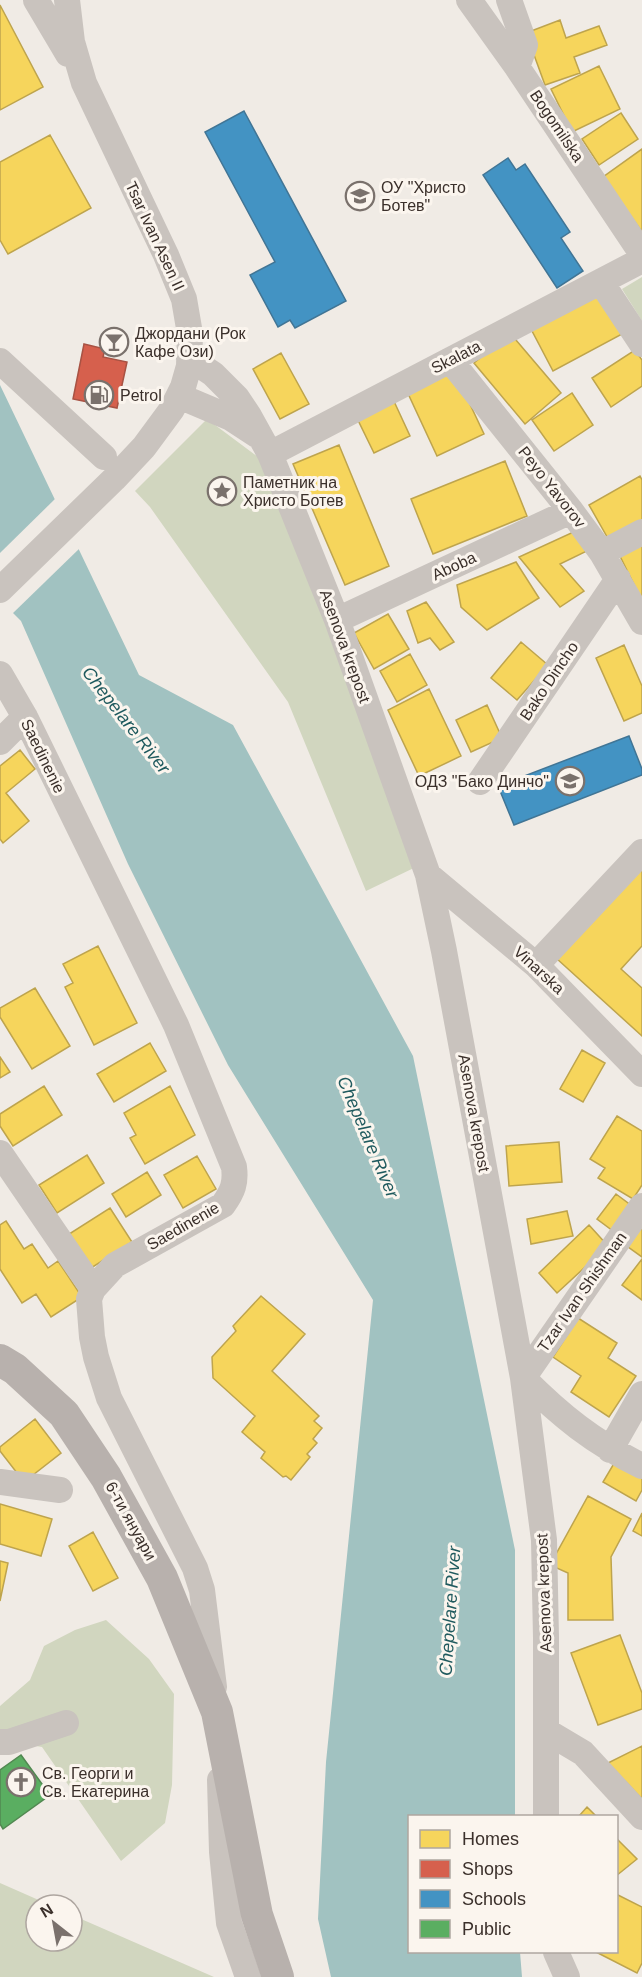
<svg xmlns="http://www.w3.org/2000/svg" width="642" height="1977" font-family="Helvetica,sans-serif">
  <rect width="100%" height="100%" fill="#f0ebe5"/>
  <path fill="#d1d6bf" d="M642,277V321L622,289Z
    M207,419L266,463L418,866L366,891L288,702L150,507L135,491Z
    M106,1620L149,1659L174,1694L172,1785L165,1823L121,1861L42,1747L0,1740V1706L30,1680L44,1646L75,1630Z
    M0,1883L50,1905H36V1941H72V1915L214,1977H0Z"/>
  <path fill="#a1c2c1" d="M0,385L139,675L233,725L413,1056L515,1550V1816H410V1952H520L522,1977H331L318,1919L326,1762L373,1300L228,1065L128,864L21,621L0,600Z"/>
  <path fill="#f0ebe5" d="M57,497L81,547L11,615L0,604V553Z"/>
  <path fill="#f6d55c" stroke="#bea44d" stroke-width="1.5" d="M0,5L43,87L0,110Z
    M560,20L566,38L599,26L607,45L574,57L580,73L545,85L526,33Z
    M599,66L620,109L572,132L551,89Z
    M621,113L638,139L599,165L582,139Z
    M50,135L91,208L8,254L0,240V162Z
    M642,149V232L603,177Z
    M602,292L624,333L553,371L531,329Z
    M510,333L561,393L525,424L474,363Z
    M635,350L642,360V386L611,407L592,378Z
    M281,353L309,404L280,419L253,369Z
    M452,366L484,434L437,456L405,387Z
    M572,393L593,425L554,451L532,420Z
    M392,397L410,436L374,453L355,414Z
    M339,445L389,566L345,585L293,464Z
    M505,461L527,516L433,554L411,499Z
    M640,476L642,480V524L610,542L589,505Z
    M580,529L589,550L560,564L584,591L560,607L519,557Z
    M642,543V601L619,554Z
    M516,562L539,598L487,630L461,607L457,585Z
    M426,602L454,642L440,650L430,638L418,643L407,611Z
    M388,614L409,649L374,669L354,633Z
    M521,642L548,665L517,700L491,678Z
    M624,645L642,686V713L624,721L596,658Z
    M410,654L427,685L397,702L380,671Z
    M429,689L461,756L419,776L388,710Z
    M487,705L502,738L471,752L456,720Z
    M20,750L35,769L6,793L29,821L3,843L0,839V766Z
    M642,863V946L621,969L642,988V1036L556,958Z
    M98,946L137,1023L94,1045L65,987L73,983L63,964Z
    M35,988L70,1046L32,1069L0,1017V1008Z
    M150,1043L166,1071L114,1102L97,1074Z
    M582,1050L605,1063L583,1102L560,1089Z
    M0,1057L10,1072L0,1078Z
    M44,1086L62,1115L13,1146L0,1126V1114Z
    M170,1086L195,1135L145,1164L130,1138L136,1135L124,1113Z
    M617,1116L642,1131V1185L633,1199L598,1178L605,1168L590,1159Z
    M559,1142L562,1182L509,1186L506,1146Z
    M87,1155L104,1183L57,1213L39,1185Z
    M197,1156L216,1189L183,1208L164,1175Z
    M147,1172L161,1195L126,1217L112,1194Z
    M616,1194L632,1206L613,1231L597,1219Z
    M110,1208L132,1242L88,1270L66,1236Z
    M567,1211L573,1236L531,1244L527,1219Z
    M642,1219V1257L624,1244Z
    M6,1221L24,1249L32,1244L48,1268L58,1261L82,1297L51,1317L36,1294L22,1303L0,1269V1225Z
    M589,1225L608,1246L557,1293L539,1273Z
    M642,1259V1300L622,1285Z
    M261,1296L305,1334L272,1371L319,1416L314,1421L322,1428L313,1439L317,1443L307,1454L310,1457L291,1480L286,1476L283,1477L261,1458L265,1452L242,1432L255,1416L213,1378L212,1357L236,1331L233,1326Z
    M578,1318L617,1343L608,1358L636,1376L609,1417L571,1392L581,1376L553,1357Z
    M35,1419L61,1453L24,1482L0,1451V1447Z
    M616,1460L642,1474V1490L636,1501L603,1482Z
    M588,1496L631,1519L611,1557L613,1620H568V1573L550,1565Z
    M0,1504L52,1519L41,1556L0,1544Z
    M642,1513V1536L633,1531Z
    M93,1532L118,1578L93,1591L69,1546Z
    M0,1561L8,1563L0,1601Z
    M620,1635L642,1693V1709L598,1725L571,1653Z
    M642,1746V1799L608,1763Z
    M587,1807L596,1816H579Z
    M616,1838L637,1859L616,1876Z
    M616,1894L642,1907V1963L637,1973L596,1952H616Z"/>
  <path fill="#d6604d" stroke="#a85243" stroke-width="1.5" d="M84,344L105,349L103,357L127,362L117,408L73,399Z"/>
  <path fill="#4393c3" stroke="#417595" stroke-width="1.5" d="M244,111L346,301L295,328L290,320L278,327L250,275L275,262L205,132Z
    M508,158L516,170L525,164L570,232L561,238L583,271L557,288L483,175Z
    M629,736L642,769V775L514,825L498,786Z"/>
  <path fill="#5aae61" stroke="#518851" stroke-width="1.5" d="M21,1755L50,1795L3,1829L0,1824V1770Z"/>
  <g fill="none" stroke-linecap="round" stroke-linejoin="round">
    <path stroke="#c9c3be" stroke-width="26" d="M36,0L68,54
      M469,0L517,67L642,254
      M509,0L525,45L517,67
      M601,282L642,344
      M189,358L213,374L237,398L249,416L270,454L337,620L428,875L444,951L523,1378L544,1540L546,1638V1816
      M450,360L571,511L602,553L642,622
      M0,361L104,457
      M179,396L231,418L257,435
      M270,454L642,260
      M602,553L642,532
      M0,590L114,479L144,447L172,409L183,387L189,366L190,334L184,299L166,255L84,83L72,42L67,0
      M337,620L571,511
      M0,674L25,717L176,1025L234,1167C236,1183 233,1191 223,1205L115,1265L93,1289L89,1299L92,1337L96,1357L109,1398L195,1568L202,1590L214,1687
      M0,742L25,717
      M480,782L618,579
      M428,875L536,965L642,1074
      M536,965L642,852
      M0,1153L93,1289
      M642,1206L523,1378C561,1416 593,1442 642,1466
      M610,1450L642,1394
      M0,1482L60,1490
      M546,1731L583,1753L642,1817
      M0,1742H9L66,1723
      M220,1780L222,1852L229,1923L248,1977
      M556,1952L567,1977"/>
    <path stroke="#b8b1ad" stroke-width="32" d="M0,1360L15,1369L64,1414L106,1477L162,1578L217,1712L257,1915L278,1977"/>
  </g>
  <defs>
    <g id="school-ring" transform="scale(1.5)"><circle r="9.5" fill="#fbf5ee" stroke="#7a716c" stroke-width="1.5"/><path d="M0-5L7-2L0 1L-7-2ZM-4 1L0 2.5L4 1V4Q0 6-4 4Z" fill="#7a716c"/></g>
    <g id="bar-ring" transform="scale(1.5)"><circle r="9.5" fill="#fbf5ee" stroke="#7a716c" stroke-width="1.5"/><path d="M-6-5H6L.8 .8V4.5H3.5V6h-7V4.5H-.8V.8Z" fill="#7a716c"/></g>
    <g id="fuel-ring" transform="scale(1.5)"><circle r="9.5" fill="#fbf5ee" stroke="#7a716c" stroke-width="1.5"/><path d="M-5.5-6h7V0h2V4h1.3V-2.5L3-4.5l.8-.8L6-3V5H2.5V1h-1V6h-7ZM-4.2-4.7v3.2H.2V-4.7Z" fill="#7a716c"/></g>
    <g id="sight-ring" transform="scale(1.5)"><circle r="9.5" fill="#fbf5ee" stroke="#7a716c" stroke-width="1.5"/><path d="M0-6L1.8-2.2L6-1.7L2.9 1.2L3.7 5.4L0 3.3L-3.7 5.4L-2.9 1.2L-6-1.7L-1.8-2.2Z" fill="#7a716c"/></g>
    <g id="church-ring" transform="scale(1.5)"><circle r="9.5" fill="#fbf5ee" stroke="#7a716c" stroke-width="1.5"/><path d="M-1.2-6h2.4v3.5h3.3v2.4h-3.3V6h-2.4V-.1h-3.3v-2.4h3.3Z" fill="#7a716c"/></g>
  </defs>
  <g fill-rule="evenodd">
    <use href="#school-ring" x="360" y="196"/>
    <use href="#bar-ring" x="114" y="342"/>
    <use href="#fuel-ring" x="99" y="395"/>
    <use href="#sight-ring" x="222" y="491"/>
    <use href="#school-ring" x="570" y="781"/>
    <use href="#church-ring" x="21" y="1782"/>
  </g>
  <g text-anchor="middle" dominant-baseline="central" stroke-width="6" stroke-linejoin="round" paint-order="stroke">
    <g font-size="16" fill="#3b302b" stroke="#fbf5ee">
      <text transform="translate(557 126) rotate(56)">Bogomilska</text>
      <text transform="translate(155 236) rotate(65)">Tsar Ivan Asen II</text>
      <text transform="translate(456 357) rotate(-27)">Skalata</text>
      <text transform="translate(552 487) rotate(52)">Peyo Yavorov</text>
      <text transform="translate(454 566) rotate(-25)">Aboba</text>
      <text transform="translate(345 646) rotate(70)">Asenova krepost</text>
      <text transform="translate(549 681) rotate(-56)">Bako Dincho</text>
      <text transform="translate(43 756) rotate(64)">Saedinenie</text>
      <text transform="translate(539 970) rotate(43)">Vinarska</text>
      <text transform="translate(474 1113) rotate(80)">Asenova krepost</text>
      <text transform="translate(183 1226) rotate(-30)">Saedinenie</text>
      <text transform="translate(582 1292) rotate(-55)">Tzar Ivan Shishman</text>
      <text transform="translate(131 1521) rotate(61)">6-ти януари</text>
      <text transform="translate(544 1593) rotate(-92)">Asenova krepost</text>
    </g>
    <g font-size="16" fill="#3b302b" stroke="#fbf5ee" text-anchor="start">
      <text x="381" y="187">ОУ "Христо<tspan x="381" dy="18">Ботев"</tspan></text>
      <text x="135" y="333">Джордани (Рок<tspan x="135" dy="18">Кафе Ози)</tspan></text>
      <text x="120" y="395">Petrol</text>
      <text x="243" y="482">Паметник на<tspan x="243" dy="18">Христо Ботев</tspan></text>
      <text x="549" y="781" text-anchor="end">ОДЗ "Бако Динчо"</text>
      <text x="42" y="1773">Св. Георги и<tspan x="42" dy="18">Св. Екатерина</tspan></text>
    </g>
    <g font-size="18" font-style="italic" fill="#1f5a5e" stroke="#fbf5ee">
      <text transform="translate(126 720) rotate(52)">Chepelare River</text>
      <text transform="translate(368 1137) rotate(67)">Chepelare River</text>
      <text transform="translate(450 1611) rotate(-86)">Chepelare River</text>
    </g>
  </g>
  <rect x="408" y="1815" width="210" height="138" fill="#fbf5ee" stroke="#aea6a0" stroke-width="1.5"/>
  <rect x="420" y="1830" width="30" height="18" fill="#f6d55c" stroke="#aea6a0" stroke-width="1.5"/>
  <text x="462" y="1845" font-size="18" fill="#3b302b">Homes</text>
  <rect x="420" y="1860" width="30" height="18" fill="#d6604d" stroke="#aea6a0" stroke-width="1.5"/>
  <text x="462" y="1875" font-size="18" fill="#3b302b">Shops</text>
  <rect x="420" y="1890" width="30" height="18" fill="#4393c3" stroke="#aea6a0" stroke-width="1.5"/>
  <text x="462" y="1905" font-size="18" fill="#3b302b">Schools</text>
  <rect x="420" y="1920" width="30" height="18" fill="#5aae61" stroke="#aea6a0" stroke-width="1.5"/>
  <text x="462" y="1935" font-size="18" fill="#3b302b">Public</text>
  <g transform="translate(54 1923) rotate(329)"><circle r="28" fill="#fbf5ee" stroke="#aea6a0" stroke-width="1.5"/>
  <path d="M0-4.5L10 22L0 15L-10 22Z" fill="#7a716c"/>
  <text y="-9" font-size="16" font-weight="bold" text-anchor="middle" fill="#3b302b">N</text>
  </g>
</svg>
